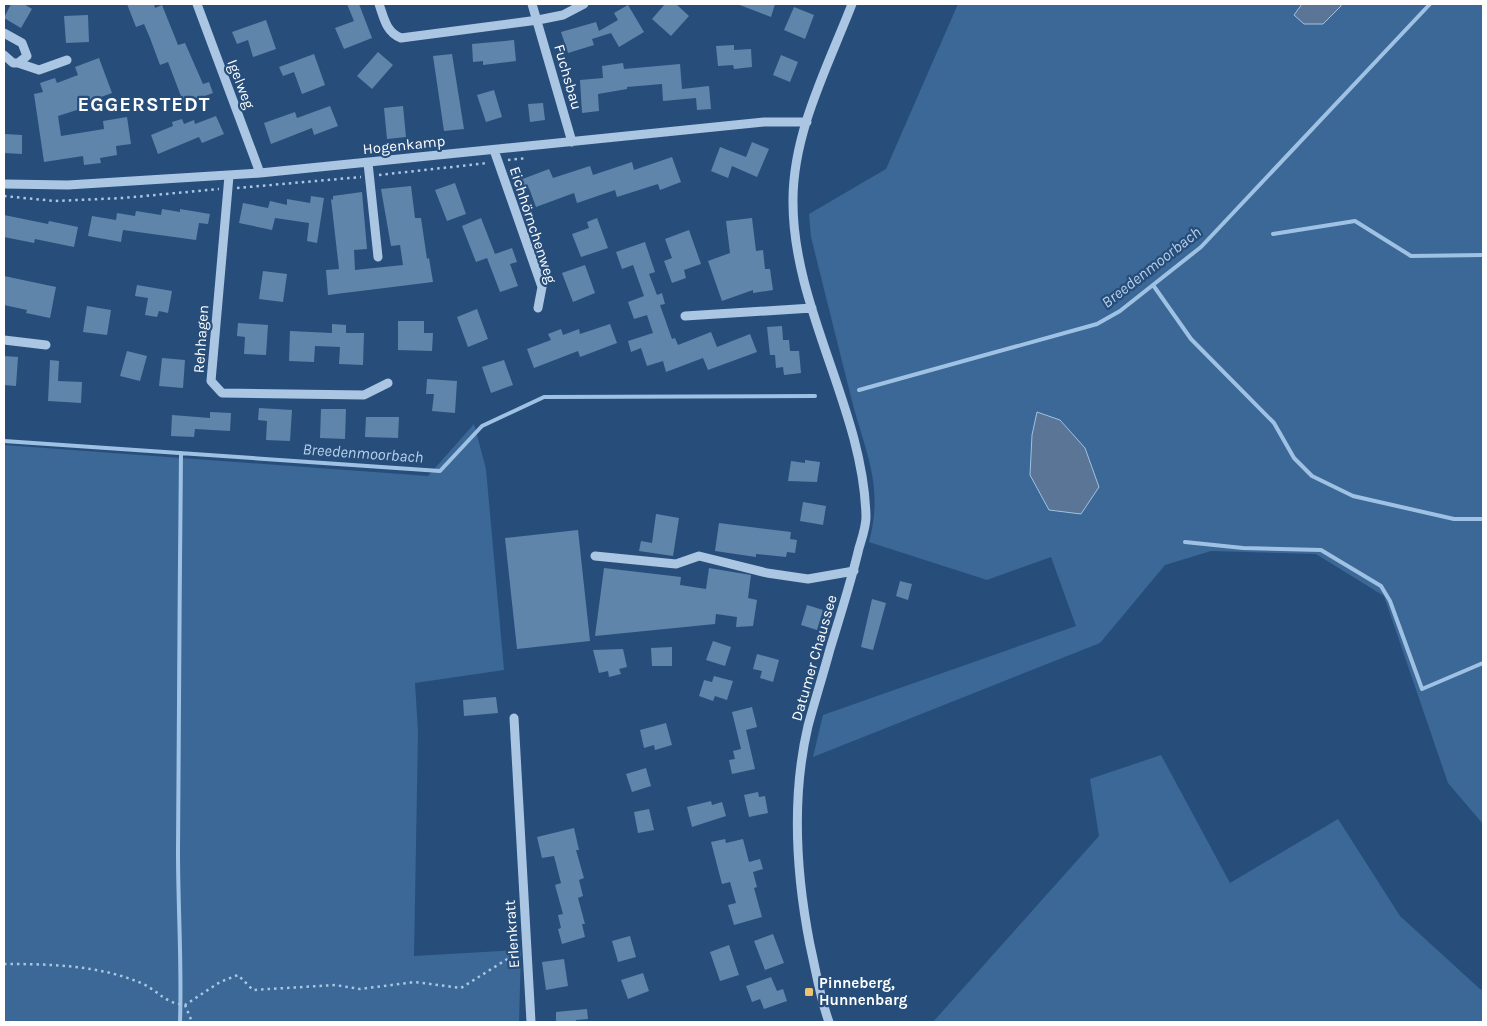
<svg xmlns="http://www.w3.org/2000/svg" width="1487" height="1026" font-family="Karla,sans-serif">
  <rect width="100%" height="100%" fill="#274e7a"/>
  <path fill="#3b6897" d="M958,4H1483V824L1448,783L1384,596L1316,554L1211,551L1165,565L1100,643L813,757L823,715L1076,626L1051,557L987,580L869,542C885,483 863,448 850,393C837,341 824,289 811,237L809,214L886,169Z
    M474,424L486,469L504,670L415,683L418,732L414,956L521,950L519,1022H4V445L428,476Z
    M1161,755L1230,883L1338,819L1400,916L1481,990L1483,987V1022H933L1099,836L1090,779Z"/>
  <path fill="#5a7595" stroke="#9fc2e4" d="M1302,4H1341V6L1323,24H1304L1294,15Z
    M1037,412L1060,420L1085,448L1099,487L1081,514L1049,510L1030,475L1032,435Z"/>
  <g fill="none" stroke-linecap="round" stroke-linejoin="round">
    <path stroke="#9fc2e4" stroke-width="4" d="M1273,234L1355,221L1411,256L1483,255
      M1153,285L1191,339L1274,423L1294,458L1312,476L1353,496L1454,519H1483
      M859,390L1097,324L1120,311L1201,247L1430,4
      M4,441L440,471L482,426L544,397L815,396
      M1185,542L1243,548L1321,550L1381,586L1390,601L1422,689L1483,663
      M180,1022C182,965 178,909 178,852C178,719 180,586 181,453"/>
  </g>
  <path fill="#6085ab" d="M11,4H24L32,9L21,28L4,18Z
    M127,4H154L155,8L162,5L178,45L185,43L203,84L209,82L213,93L184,104L168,62L160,65L150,38H152H150L144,24L136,27Z
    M347,4H359L372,38L344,49L335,28L354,21Z
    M665,4H676L689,16L671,36L652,19Z
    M737,4H775L771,17Z
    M628,5L644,32L619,47L611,33L592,39L594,45L568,53L561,32L596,22L599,31L618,20L614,13Z
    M794,7L814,15L805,39L784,30Z
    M88,15L89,42L66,43L64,16Z
    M266,20L276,49L253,57L248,40L237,44L232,32Z
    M514,40L516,61L483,65V61L473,62L472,44Z
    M734,45V50L751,49L752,67L734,69L733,65L718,66L716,46Z
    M378,52L393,65L372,89L357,76Z
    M314,54L325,85L302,94L294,72L283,76L279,67Z
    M452,54L464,129L444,131L433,56Z
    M781,55L798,62L790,82L773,75Z
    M99,58L112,93L79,105L80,109L58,116L61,136L104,129L103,121L127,117L131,144L116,146L117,155L100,158L101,163L84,165L83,156L44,162L34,94L43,92L40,83L55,78L57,83L78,75L75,67Z
    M623,63L624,69L680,64L682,89L709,86L711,109L697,110L696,98L663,101L662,84L627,87V89L598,94L599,111L582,113L580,80L603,78L602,66Z
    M494,90L502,117L486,122L477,95Z
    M543,103L545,120L530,122L528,104Z
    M330,106L338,126L314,135L312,128L271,144L264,123L295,112L297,118Z
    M403,106L406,137L387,139L384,108Z
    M216,116L224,134L202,143L199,137L158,154L151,135L173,126L172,122L182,119L184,124L194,120L195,124Z
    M4,134L22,135V154L4,153Z
    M752,142L769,149L757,177L732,166L728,178L711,171L720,147L746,157Z
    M672,157L681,182L660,190L658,184L617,197L615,190L577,203L574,193L536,207L529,188L524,190L520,180L549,169L553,178L590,166L593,175L632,162L634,170Z
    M455,183L466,214L447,221L435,190Z
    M411,186L415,218H421L427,259L429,258L433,282L328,295L326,270L339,269L331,199L333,200V196L362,192L367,249L354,250L355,270L403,265L400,245L391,246L381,189Z
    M311,196L324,198L317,243L307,241L309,223L275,218L272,230L239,223L243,203L268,208L270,201L287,205V199L310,203Z
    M162,209L180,212V209L210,214L208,224L199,223L196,240L123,230L121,242L88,236L92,216L116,220L117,213L135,216L136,211L161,215Z
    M4,215L48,224L49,221L78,227L74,247L35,239L34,243L4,237Z
    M481,218L495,254L512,248L517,262L510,264L518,286L500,292L487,258L476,262L462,226Z
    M597,218L608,248L581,257L572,234L589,228L587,222Z
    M752,218L756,251L763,250L765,269H770L773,290L753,293V290L722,301L708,261L730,253L726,221Z
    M689,230L701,264L684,270L686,278L672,283L664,261L672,258L665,239Z
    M645,242L655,272L649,274L657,295L662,293L665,304L660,305L672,339L675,338L678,345L711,332L717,347L750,334L757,352L708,370L703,358L666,372L663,361L647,366L641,348L631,352L628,341L653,333L647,315L634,319L628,302L644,296L633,265L622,269L616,252Z
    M585,265L595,293L573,302L562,273Z
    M263,271L287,274L283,302L259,299Z
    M4,276L56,287L50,318L26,313L27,310L4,305Z
    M137,285L172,291L168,313L159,311L157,317L145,315L148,298L135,296Z
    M87,306L111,310L107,335L83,332Z
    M477,309L488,339L468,347L457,317Z
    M398,321H424V333H433L432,351L398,350Z
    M238,323L268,325L266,355L244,354L245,337L237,336Z
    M332,324L346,325V333H364L363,365L339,364L340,347L315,346L314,362L289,361L290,331L332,333Z
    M610,324L617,343L580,357L578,351L534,368L527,349L551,340L548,334L561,329L563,335L579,329L580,334Z
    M782,326L783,340H789L790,351H799L801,373L784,375L783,367L776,368L775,355H770L767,327Z
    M127,351L147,356L140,381L120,376Z
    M4,356L18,357L16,386L4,385Z
    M162,358L185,360L183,388L159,386Z
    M50,360L59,361L58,381L82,382L81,403L48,401Z
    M504,360L513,385L491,393L482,367Z
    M427,379L457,381L455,413L432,411L434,394H426Z
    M259,408L292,410L290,441L266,440L267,421L258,420Z
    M321,409H346L345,439L320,438Z
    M210,412L231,413L230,431L195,429L194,437L171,436L172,415L210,418Z
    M366,417H399L398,438L365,437Z
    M805,460L820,462L817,482L788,481L791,461L805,463Z
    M803,502L826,506L823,525L800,521Z
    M656,514L679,518L673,556L639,551L641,541L652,543Z
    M719,523L791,532L790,539L797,540L795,553L787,552L786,557L756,554V557L715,551Z
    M578,530L590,641L517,649L505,538Z
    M604,568L681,577L680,585L706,589L709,568L751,575L748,598L757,600L753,626L736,627L737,617L716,614L715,624L595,636Z
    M900,581L912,584L908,600L896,596Z
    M872,599L886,603L873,650L861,647Z
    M807,605L823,610L817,630L801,625Z
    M713,641L731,647L725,666L706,660Z
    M672,647V666H652L651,648Z
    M623,649L627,667L619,669L621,674L609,677L608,671L599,673L593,650Z
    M757,654L779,660L773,682L760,678L762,671L753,669Z
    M714,676L733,681L727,700L715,696L713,701L699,696L704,680L712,682Z
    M496,697L498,713L464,716L463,700Z
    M752,707L757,727L746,730L755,769L732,774L729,760L735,759L733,751L741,749L732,712Z
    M666,723L672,745L655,750L654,745L644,748L640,730Z
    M646,768L651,786L632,792L626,774Z
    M758,792L759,797L765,796L768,813L749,817L744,795Z
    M711,801L712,805L722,802L726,816L692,827L687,807Z
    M649,809L654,830L638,833L634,812Z
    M574,828L579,850H576L584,878L579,880L583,896L578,898L585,924H582L585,937L562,944L558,929L561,928L558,915L563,914L555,885L561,883L554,856L542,858L537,837Z
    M725,839L726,843L743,839L749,862L760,859L763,869L753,872L757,887L754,888L762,917L734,925L728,905L736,903L730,882L722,884L711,842Z
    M773,934L784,963L765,970L754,941Z
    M630,936L636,957L618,962L612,941Z
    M729,945L739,975L720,981L710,952Z
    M564,959L568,986L546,990L542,962Z
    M643,973L649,991L628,999L621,980Z
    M771,977L777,991L783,989L787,1001L764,1009L760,999L752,1002L746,986Z
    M587,1009L588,1019L576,1020V1022H556V1012Z"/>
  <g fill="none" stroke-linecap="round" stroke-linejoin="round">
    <path stroke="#aac6e3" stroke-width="2.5" stroke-dasharray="2.5 4" stroke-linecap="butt" d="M508,160L527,158
      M379,175L488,163
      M237,188L361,177
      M4,196L55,201L123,198L219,189
      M4,964C50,964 98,965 141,983C159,991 164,1003 185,1005L220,982L238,975L253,990L335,985L360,989L415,982L461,988L517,953
      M185,1005L192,1022"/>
    <path stroke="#aac6e3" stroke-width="9" d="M197,4L260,173
      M379,4C384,18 386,32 401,38L538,20L563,15L584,4
      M532,4L572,142
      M4,33L22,43L27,56L18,63H13L4,55
      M18,63L39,70L67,60
      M494,150L542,287L538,308
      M368,163L378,257
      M229,176L211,381L222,393L364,395L388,383
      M4,184L68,185L260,173L764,122H807
      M685,316L812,308
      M4,340L46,345
      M595,556L676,564L699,556L767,573L808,579L854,571
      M514,718L531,1022
      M829,1022C820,998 816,971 810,945C796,873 791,798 808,726C815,700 823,675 830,649C840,616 851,582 859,548C862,538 866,527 866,517C864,410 792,308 793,200C793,132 828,66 852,4"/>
  </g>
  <rect fill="#ebc371" stroke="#274e7a" stroke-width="2" x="804" y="987" width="10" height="10" rx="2.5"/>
  <g text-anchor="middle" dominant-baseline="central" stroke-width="4.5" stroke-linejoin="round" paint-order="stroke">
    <g font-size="15" fill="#fff" stroke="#274e7a">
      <text transform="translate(568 77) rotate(74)">Fuchsbau</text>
      <text transform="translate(241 84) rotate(69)">Igelweg</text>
      <text transform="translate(404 145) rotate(-6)">Hogenkamp</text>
      <text transform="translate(533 225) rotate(72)">Eichhörnchenweg</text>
      <text transform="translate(201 339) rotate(-86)">Rehhagen</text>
      <text transform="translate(814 658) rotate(-74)">Datumer Chaussee</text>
      <text transform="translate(512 934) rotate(-94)">Erlenkratt</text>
    </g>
    <g font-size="15" font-weight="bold" fill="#fff" stroke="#274e7a" text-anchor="start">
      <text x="819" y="983">Pinneberg,<tspan x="819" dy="17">Hunnenbarg</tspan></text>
    </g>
    <g font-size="16" font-style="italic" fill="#b6d0eb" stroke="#274e7a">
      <text transform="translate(1151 267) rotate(-38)">Breedenmoorbach</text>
      <text transform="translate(363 453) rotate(4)">Breedenmoorbach</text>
    </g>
    <g font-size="20" font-weight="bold" letter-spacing="1" fill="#fff" stroke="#274e7a">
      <text x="144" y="104">EGGERSTEDT</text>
    </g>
  </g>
  <rect width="1487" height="1026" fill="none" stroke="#ffffff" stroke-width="10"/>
</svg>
